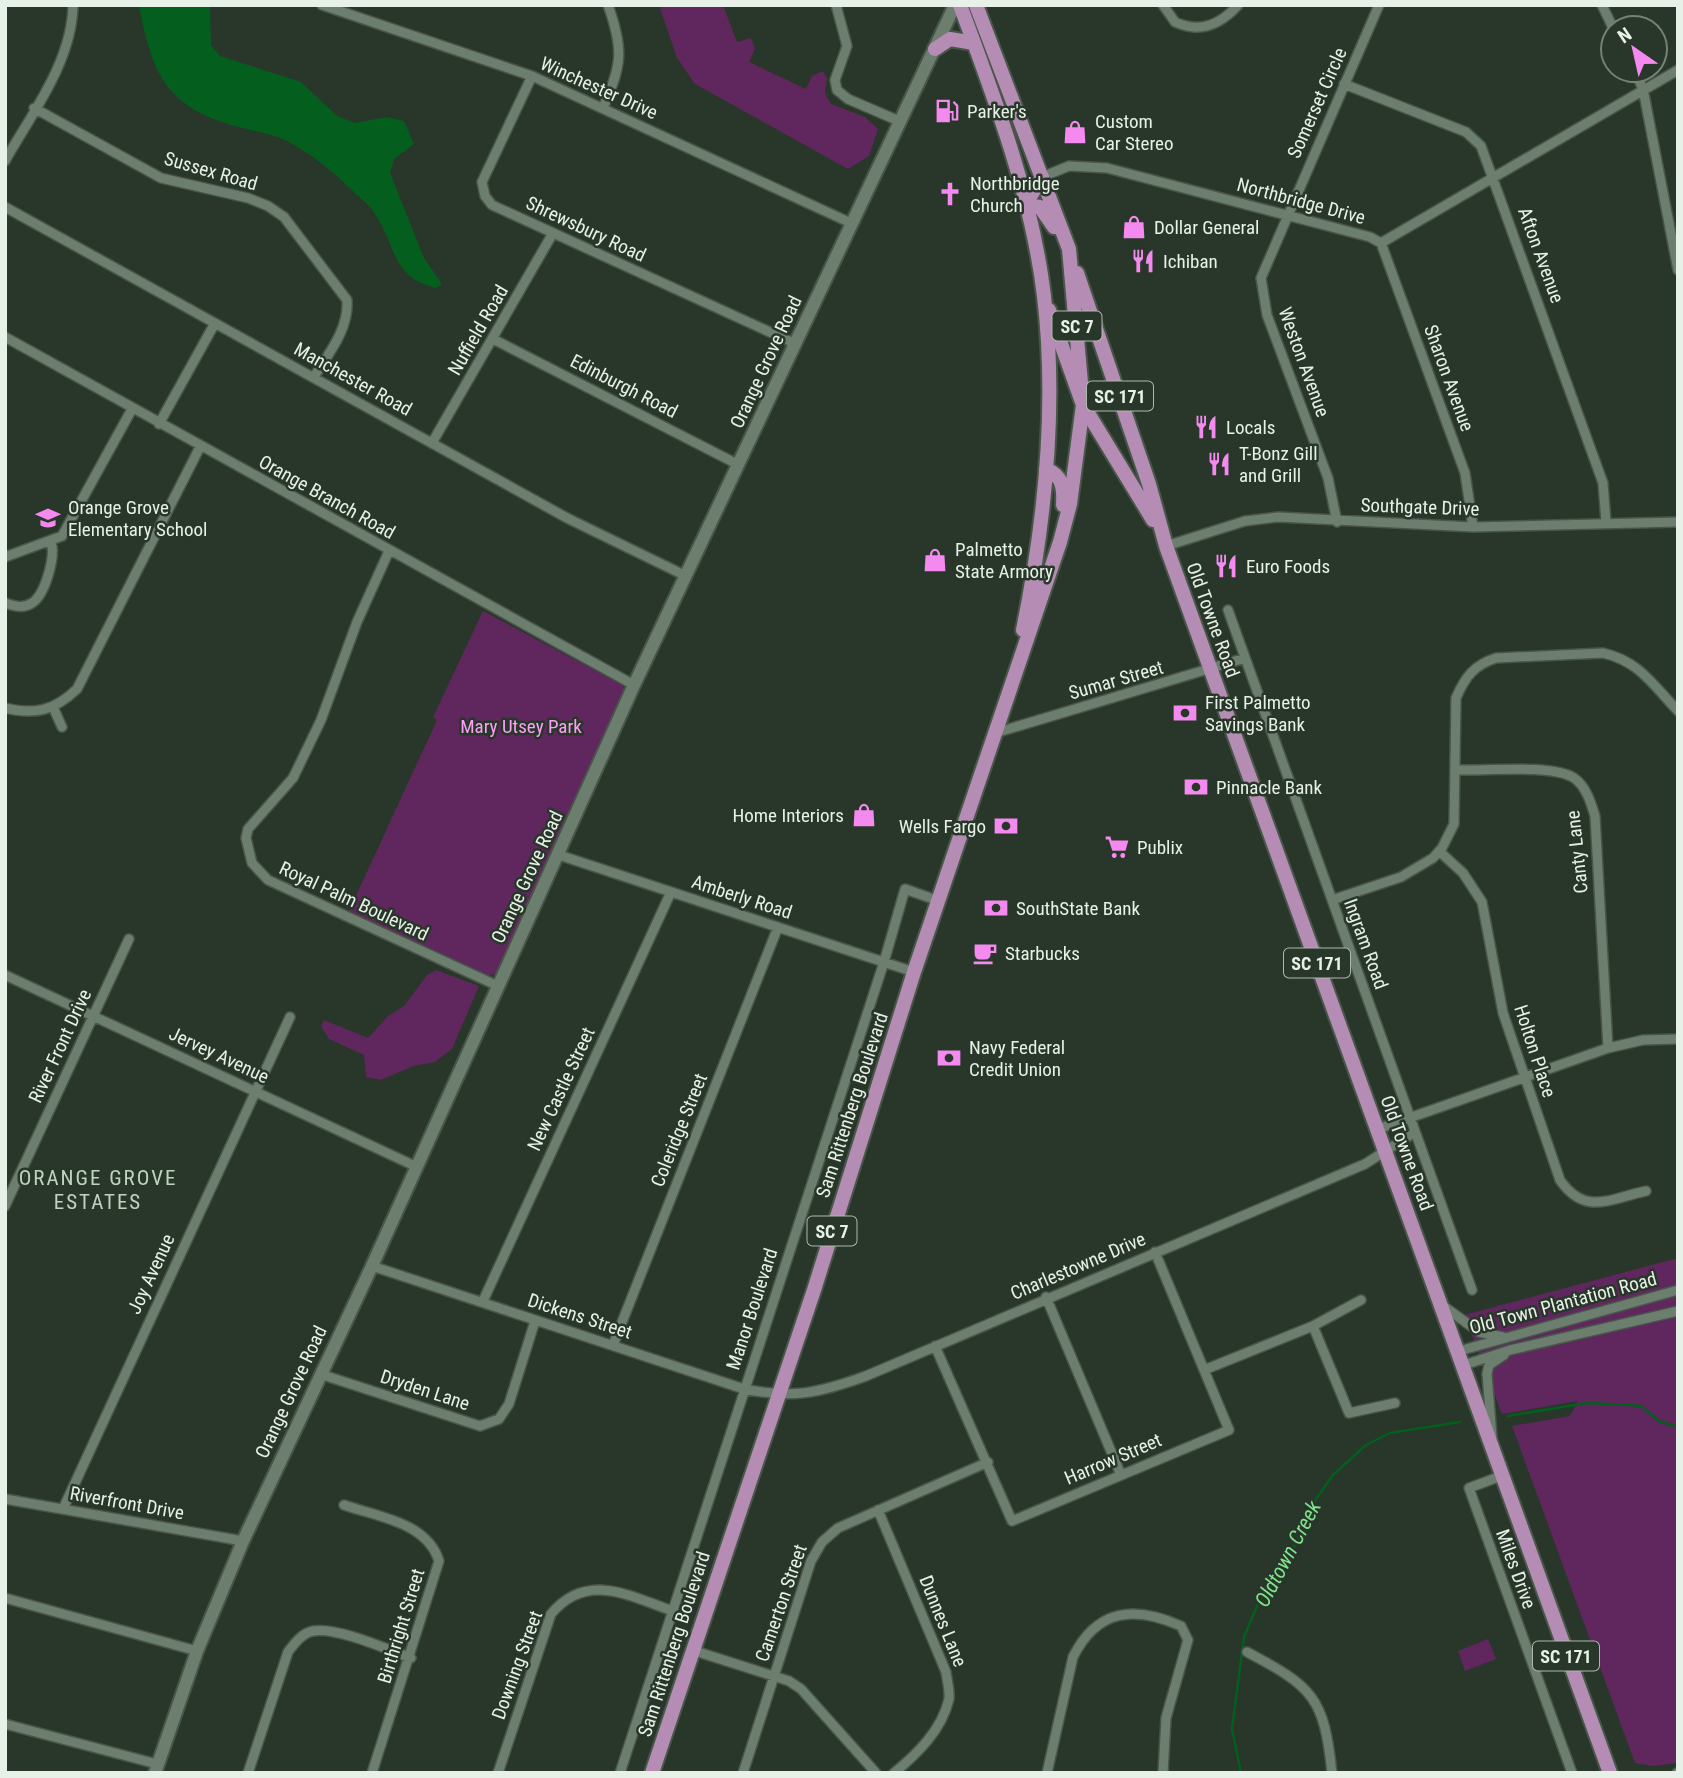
<svg xmlns="http://www.w3.org/2000/svg" width="1683" height="1778" font-family="'Roboto Condensed',sans-serif">
  <rect width="100%" height="100%" fill="#283729"/>
  <path fill="#5f275d" d="M659,5H723L737,42L751,38L755,49L749,62L806,89L812,76L823,71L827,78L825,93L831,104L865,117L878,129L869,156L848,169L695,84L677,58Z
    M483,611L621,684L626,690L499,972L488,976L349,911L437,720L433,717Z
    M436,970L479,986L452,1049L435,1062L413,1066L381,1080L366,1077L364,1055L329,1039L321,1026L324,1020L368,1038L388,1016L404,1006L427,975Z
    M1678,1258V1763L1653,1766L1635,1763L1512,1426L1570,1416L1578,1401L1502,1414L1464,1315Z
    M1488,1639L1496,1659L1465,1671L1458,1651Z"/>
  <path fill="#045e1e" d="M139,5H210L211,45L220,56L301,82L337,116L355,123L387,117L404,121L414,144L394,159L390,173L424,258L442,284L436,288C392,278 396,245 375,214C371,207 363,200 357,195C336,174 311,153 285,140C267,132 246,130 228,124C163,104 151,68 139,5Z"/>
  <g fill="none" stroke-linecap="round" stroke-linejoin="round">
    <path stroke="#045e1e" stroke-width="2.5" d="M1508,1416L1587,1403L1629,1405L1641,1406L1659,1421L1678,1427
      M1241,1773L1232,1729L1244,1637L1260,1599L1279,1566L1293,1549L1316,1499L1333,1475L1366,1445L1390,1433L1460,1422"/>
    <g stroke="#485549" stroke-width="12">
      <path id="street" d="M322,5L532,76L853,224
        M836,5L847,46L835,80L837,90L848,99L899,121
        M1163,5L1175,22C1201,34 1221,24 1238,5
        M1602,5L1613,28
        M1634,70L1643,89L1678,270
        M532,76L482,182L485,196L492,205L796,344
        M1344,84L1466,132L1481,146L1603,483L1606,522
        M34,108L161,178L248,198L268,206L284,217L347,300C349,329 329,353 314,377
        M603,108C622,65 624,50 608,5
        M5,161C32,113 72,62 73,5
        M1042,177L1069,166L1107,168L1370,237L1381,243L1678,70
        M5,207L567,518L686,576
        M1381,243L1465,473L1473,527
        M5,337L634,685
        M493,339L739,465
        M159,424L215,323
        M432,443L553,233
        M1337,522L1328,478L1267,315L1261,278L1379,5
        M1166,546L1245,521L1278,517L1473,527L1678,522
        M389,551L357,622L321,720L293,778L248,829L246,838L252,863L268,880L498,986
        M5,557L62,536L132,409
        M5,603C14,606 23,609 32,603C45,595 56,556 51,542
        M1228,610L1472,1290
        M53,707L62,727
        M5,708C35,715 54,711 77,689L200,447
        M995,733L1245,658
        M1455,770C1483,771 1552,764 1574,778C1586,786 1591,803 1595,816L1608,1048
        M1439,851L1463,873L1482,902L1503,1013L1560,1180C1585,1216 1609,1199 1646,1191
        M559,855L914,972
        M1332,900L1401,877L1433,858L1442,848L1454,824L1456,698C1465,677 1474,665 1496,658L1603,653C1639,661 1653,685 1678,711
        M5,975L417,1167
        M1378,1129L1608,1048L1643,1040L1678,1039
        M5,1206L129,939
        M372,1266L744,1389C793,1399 819,1393 866,1376L1365,1164L1415,1132
        M1046,1297L1121,1475
        M483,1301L671,892
        M1442,1305L1479,1332L1503,1337
        M1313,1326L1349,1413L1395,1403
        M613,1345L778,927
        M935,1346L1012,1521L1229,1430L1155,1252
        M1459,1351L1678,1290
        M1464,1365L1510,1350L1678,1311
        M1204,1370L1313,1326L1361,1300
        M320,1374L480,1426L499,1419L509,1404L535,1321
        M1492,1437L1487,1374L1489,1365L1504,1355
        M1501,1476L1469,1488L1572,1773
        M5,1499L243,1541
        M344,1505C378,1517 427,1522 439,1561L372,1773
        M63,1509L290,1017
        M878,1510L946,1672C947,1680 950,1691 949,1699C942,1730 917,1754 894,1773
        M5,1598L197,1651
        M692,1650L789,1681L801,1689L876,1773
        M1247,1652C1313,1687 1324,1697 1332,1773
        M5,1724L157,1764
        M248,1773L288,1652C294,1644 302,1633 313,1631C338,1627 386,1649 411,1658
        M498,1773L551,1614C587,1571 629,1596 673,1611
        M620,1773L884,962L905,889L939,901
        M743,1773L811,1561L822,1542L838,1528L988,1462
        M1047,1773L1073,1657C1097,1609 1134,1605 1181,1626L1188,1640L1166,1718L1163,1773
        M1677,1773H1678"/>
    </g>
    <g stroke="#485549" stroke-width="16">
      <path id="secondary" d="M155,1773L197,1651L243,1541L372,1266L634,685L955,5"/>
    </g>
    <g stroke="#485549" stroke-width="18">
      <path id="primary" d="M960,5C995,99 1032,196 1044,296C1057,406 1045,522 1023,630
        M935,49L950,39L974,43
        M1042,177L1025,205L1040,207L1054,227
        M1077,273L1149,484L1166,546L1610,1773
        M1049,310L1083,405L1153,520
        M1046,469C1063,476 1064,488 1063,505
        M652,1773L814,1290L914,972L1060,542L1070,504L1083,405L1069,249L976,5"/>
    </g>
    <use href="#street" stroke="#6c7e6d" stroke-width="9"/>
    <use href="#secondary" stroke="#6c7e6d" stroke-width="12"/>
    <use href="#primary" stroke="#b58cb3" stroke-width="14"/>
  </g>
  <defs>
    <g id="fuel-bare" transform="scale(1.89)"><path d="M-5.5-6h7V0h2V4h1.3V-2.5L3-4.5l.8-.8L6-3V5H2.5V1h-1V6h-7ZM-4.2-4.7v3.2H.2V-4.7Z" fill="#f489ef" stroke="#283729" stroke-width="2.5" paint-order="stroke"/></g>
    <g id="shop-bare" transform="scale(1.89)"><path d="M-5-2.5h2.3a2.7 3.5 0 0 1 5.4 0H5L5.5 6h-11ZM-1.5-2.5h3a1.5 2.3 0 0 0-3 0Z" fill="#f489ef" stroke="#283729" stroke-width="2.5" paint-order="stroke"/></g>
    <g id="church-bare" transform="scale(1.89)"><path d="M-1.2-6h2.4v3.5h3.3v2.4h-3.3V6h-2.4V-.1h-3.3v-2.4h3.3Z" fill="#f489ef" stroke="#283729" stroke-width="2.5" paint-order="stroke"/></g>
    <g id="restaurant-bare" transform="scale(1.89)"><path d="M-5-6h1v4h1v-4h1v4h1v-4h1v5L-1.5 .5V6h-2V.5L-5-1ZM5-6V6H3V1.5H1.5Q1.5-4 5-6Z" fill="#f489ef" stroke="#283729" stroke-width="2.5" paint-order="stroke"/></g>
    <g id="school-bare" transform="scale(1.89)"><path d="M0-5L7-2L0 1L-7-2ZM-4 1L0 2.5L4 1V4Q0 6-4 4Z" fill="#f489ef" stroke="#283729" stroke-width="2.5" paint-order="stroke"/></g>
    <g id="bank-bare" transform="scale(1.89)"><path d="M-6-4H6V4H-6ZM0-2.3a2.3 2.3 0 1 0 0 4.6a2.3 2.3 0 1 0 0-4.6Z" fill="#f489ef" stroke="#283729" stroke-width="2.5" paint-order="stroke"/></g>
    <g id="supermarket-bare" transform="scale(1.89)"><path d="M-6-5.5h2.5l.6 2H6L4.5 2H-2.5L-4.4-4H-6ZM-1.5 3.2a1.3 1.3 0 1 0 .1 0ZM3 3.2a1.3 1.3 0 1 0 .1 0Z" fill="#f489ef" stroke="#283729" stroke-width="2.5" paint-order="stroke"/></g>
    <g id="cafe-bare" transform="scale(1.89)"><path d="M-5.5-4.5H6V0H3Q3 3.5 0 3.5H-2.5Q-5.5 3.5-5.5 0ZM3-3.2v2h1.7v-2ZM-6 4.5H4V6H-6Z" fill="#f489ef" stroke="#283729" stroke-width="2.5" paint-order="stroke"/></g>
  </defs>
  <g fill-rule="evenodd">
    <use href="#fuel-bare" x="947" y="111"/>
    <use href="#shop-bare" x="1075" y="132"/>
    <use href="#church-bare" x="950" y="194"/>
    <use href="#shop-bare" x="1134" y="227"/>
    <use href="#restaurant-bare" x="1143" y="261"/>
    <use href="#restaurant-bare" x="1206" y="427"/>
    <use href="#restaurant-bare" x="1219" y="464"/>
    <use href="#school-bare" x="48" y="518"/>
    <use href="#shop-bare" x="935" y="560"/>
    <use href="#restaurant-bare" x="1226" y="566"/>
    <use href="#bank-bare" x="1185" y="713"/>
    <use href="#bank-bare" x="1196" y="787"/>
    <use href="#shop-bare" x="864" y="815"/>
    <use href="#bank-bare" x="1006" y="826"/>
    <use href="#supermarket-bare" x="1117" y="847"/>
    <use href="#bank-bare" x="996" y="908"/>
    <use href="#cafe-bare" x="985" y="953"/>
    <use href="#bank-bare" x="949" y="1058"/>
  </g>
  <g text-anchor="middle" dominant-baseline="central" stroke-width="5" stroke-linejoin="round" paint-order="stroke">
    <g fill="#283729" stroke="#aeb9ae" stroke-width="2">
      <rect x="1052.5" y="311.5" width="49" height="29" rx="5"/>
      <rect x="1087" y="381.5" width="66" height="29" rx="5"/>
      <rect x="1284" y="948.5" width="66" height="29" rx="5"/>
      <rect x="807.5" y="1216.5" width="49" height="29" rx="5"/>
      <rect x="1533" y="1641.5" width="66" height="29" rx="5"/>
    </g>
    <g font-size="18" font-weight="bold" fill="#e7f1e7">
      <text x="1077" y="326">SC 7</text>
      <text x="1120" y="396">SC 171</text>
      <text x="1317" y="963">SC 171</text>
      <text x="832" y="1231">SC 7</text>
      <text x="1566" y="1656">SC 171</text>
    </g>
    <g font-size="19" fill="#e7f1e7" stroke="#283729">
      <text transform="translate(599 88) rotate(24)">Winchester Drive</text>
      <text transform="translate(1317 103) rotate(-66)">Somerset Circle</text>
      <text transform="translate(211 171) rotate(16)">Sussex Road</text>
      <text transform="translate(1301 201) rotate(15)">Northbridge Drive</text>
      <text transform="translate(586 229) rotate(25)">Shrewsbury Road</text>
      <text transform="translate(1541 255) rotate(70)">Afton Avenue</text>
      <text transform="translate(478 330) rotate(-60)">Nuffield Road</text>
      <text transform="translate(766 362) rotate(-65)">Orange Grove Road</text>
      <text transform="translate(1304 362) rotate(70)">Weston Avenue</text>
      <text transform="translate(1449 378) rotate(70)">Sharon Avenue</text>
      <text transform="translate(353 379) rotate(29)">Manchester Road</text>
      <text transform="translate(624 386) rotate(27)">Edinburgh Road</text>
      <text transform="translate(327 497) rotate(29)">Orange Branch Road</text>
      <text transform="translate(1420 507) rotate(2)">Southgate Drive</text>
      <text transform="translate(1213 620) rotate(70)">Old Towne Road</text>
      <text transform="translate(1116 680) rotate(-16)">Sumar Street</text>
      <text transform="translate(1577 852) rotate(-96)">Canty Lane</text>
      <text transform="translate(527 877) rotate(-65)">Orange Grove Road</text>
      <text transform="translate(742 897) rotate(18)">Amberly Road</text>
      <text transform="translate(354 901) rotate(25)">Royal Palm Boulevard</text>
      <text transform="translate(1366 944) rotate(70)">Ingram Road</text>
      <text transform="translate(60 1046) rotate(-65)">River Front Drive</text>
      <text transform="translate(1535 1051) rotate(72)">Holton Place</text>
      <text transform="translate(219 1055) rotate(25)">Jervey Avenue</text>
      <text transform="translate(561 1089) rotate(-65)">New Castle Street</text>
      <text transform="translate(852 1105) rotate(-72)">Sam Rittenberg Boulevard</text>
      <text transform="translate(679 1130) rotate(-68)">Coleridge Street</text>
      <text transform="translate(1407 1153) rotate(70)">Old Towne Road</text>
      <text transform="translate(1078 1266) rotate(-23)">Charlestowne Drive</text>
      <text transform="translate(151 1274) rotate(-65)">Joy Avenue</text>
      <text transform="translate(1563 1303) rotate(-15)">Old Town Plantation Road</text>
      <text transform="translate(752 1309) rotate(-72)">Manor Boulevard</text>
      <text transform="translate(580 1316) rotate(18)">Dickens Street</text>
      <text transform="translate(425 1390) rotate(18)">Dryden Lane</text>
      <text transform="translate(291 1392) rotate(-65)">Orange Grove Road</text>
      <text transform="translate(1113 1459) rotate(-23)">Harrow Street</text>
      <text transform="translate(127 1503) rotate(10)">Riverfront Drive</text>
      <text transform="translate(1516 1569) rotate(70)">Miles Drive</text>
      <text transform="translate(781 1603) rotate(-71)">Camerton Street</text>
      <text transform="translate(943 1621) rotate(68)">Dunnes Lane</text>
      <text transform="translate(401 1626) rotate(-73)">Birthright Street</text>
      <text transform="translate(674 1644) rotate(-72)">Sam Rittenberg Boulevard</text>
      <text transform="translate(517 1665) rotate(-70)">Downing Street</text>
    </g>
    <g font-size="19" fill="#e7f1e7" stroke="#283729" text-anchor="start">
      <text x="967" y="111">Parker's</text>
      <text x="1095" y="121">Custom<tspan x="1095" dy="22">Car Stereo</tspan></text>
      <text x="970" y="183">Northbridge<tspan x="970" dy="22">Church</tspan></text>
      <text x="1154" y="227">Dollar General</text>
      <text x="1163" y="261">Ichiban</text>
      <text x="1226" y="427">Locals</text>
      <text x="1239" y="453">T-Bonz Gill<tspan x="1239" dy="22">and Grill</tspan></text>
      <text x="68" y="507">Orange Grove<tspan x="68" dy="22">Elementary School</tspan></text>
      <text x="955" y="549">Palmetto<tspan x="955" dy="22">State Armory</tspan></text>
      <text x="1246" y="566">Euro Foods</text>
      <text x="1205" y="702">First Palmetto<tspan x="1205" dy="22">Savings Bank</tspan></text>
      <text x="1216" y="787">Pinnacle Bank</text>
      <text x="844" y="815" text-anchor="end">Home Interiors</text>
      <text x="986" y="826" text-anchor="end">Wells Fargo</text>
      <text x="1137" y="847">Publix</text>
      <text x="1016" y="908">SouthState Bank</text>
      <text x="1005" y="953">Starbucks</text>
      <text x="969" y="1047">Navy Federal<tspan x="969" dy="22">Credit Union</tspan></text>
    </g>
    <g font-size="19" fill="#fca0f7" stroke="#283729">
      <text x="521" y="726">Mary Utsey Park</text>
    </g>
    <g font-size="21" letter-spacing="2" fill="#c0d3c1" stroke="#283729">
      <text x="98" y="1178">ORANGE GROVE<tspan x="98" dy="24">ESTATES</tspan></text>
    </g>
    <g font-size="21" font-style="italic" fill="#80e48c" stroke="#283729">
      <text transform="translate(1288 1554) rotate(-62)">Oldtown Creek</text>
    </g>
  </g>
  <rect width="1683" height="1778" fill="none" stroke="#e7f1e7" stroke-width="14"/>
  <g transform="translate(1634 49) rotate(326)"><circle r="33" fill="#283729" stroke="#748175" stroke-width="2"/>
  <path d="M0-5L12 26L0 18L-12 26Z" fill="#f489ef"/>
  <text y="-10" font-size="19" font-weight="bold" text-anchor="middle" fill="#e7f1e7">N</text>
  </g>
</svg>
